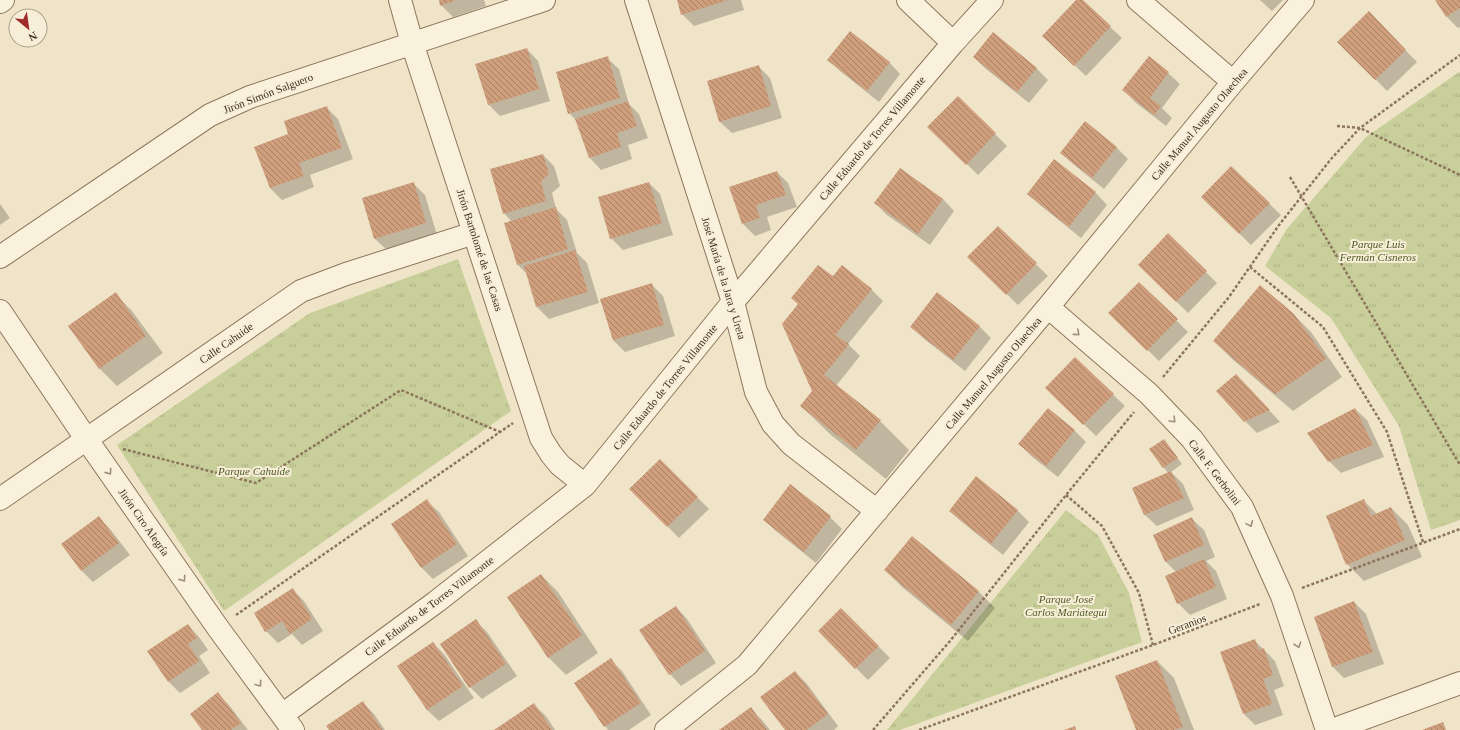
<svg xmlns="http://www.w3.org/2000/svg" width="1460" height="730" font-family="'Times New Roman',serif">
  <defs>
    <pattern id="park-tufts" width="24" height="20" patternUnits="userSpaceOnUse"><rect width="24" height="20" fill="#c9cf9b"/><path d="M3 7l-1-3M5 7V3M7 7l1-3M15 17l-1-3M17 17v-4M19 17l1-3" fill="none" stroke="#aeb285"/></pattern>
    <pattern id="building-back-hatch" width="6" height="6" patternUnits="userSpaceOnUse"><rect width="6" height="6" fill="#cf9f7d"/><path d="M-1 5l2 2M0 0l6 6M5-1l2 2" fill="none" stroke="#a98266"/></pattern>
  </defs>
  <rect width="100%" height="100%" fill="#f0e4c8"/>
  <path fill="url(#park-tufts)" d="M1459,72L1460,73V520L1431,530L1399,426L1331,318L1265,266L1286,230L1366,137Z
    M458,259L511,411L224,611L117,445L310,313Z
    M1066,510L1098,535L1129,593L1142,642L900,730H887Z"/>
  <path fill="#0003" d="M440,0H484L486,6L453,17L441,5Z
    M678,0H741L744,10L694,26L682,14Z
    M1077,0H1081L1122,38L1086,76L1055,47Z
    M1260,0H1283L1272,11Z
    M1436,0H1460V27L1458,28L1447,17Z
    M1369,13L1417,62L1387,91L1339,42Z
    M527,49L538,61L550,101L500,116L489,105Z
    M974,57L1036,68L1048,80L1029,103L986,69Z
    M607,58L619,69L629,104L639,114L648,138L628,145L632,159L601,170L590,158L577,121L569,113Z
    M828,59L889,62L900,74L879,102L840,71Z
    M758,66L770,78L782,118L732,133L720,122L708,81Z
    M1168,73L1180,84L1162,108L1172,118L1166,126L1135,102L1124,90Z
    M958,97L1007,146L978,175L929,127Z
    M326,107L338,119L353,159L310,175L314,187L282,200L270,188L255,147L289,134Z
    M1116,147L1128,159L1104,189L1073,164L1061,153Z
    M543,155L554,166L560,186L552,193L556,209L567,220L577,253L587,263L599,303L549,319L537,307L527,274L517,264L512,222L504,213Z
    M1054,161L1096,193L1107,205L1081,238L1040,205L1028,194Z
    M1231,167L1281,215L1251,245L1202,197Z
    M900,169L943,199L954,211L930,245L887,215L875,203Z
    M777,172L788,183L797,207L767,217L771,230L755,236L743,224L731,187Z
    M413,183L425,195L437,235L387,250L375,239L363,199Z
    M649,183L660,194L673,235L623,250L611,238Z
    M0,204L10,218L0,225Z
    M998,227L1048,276L1018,305L969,257Z
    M1168,235L1217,283L1188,313L1139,265Z
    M842,266L872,290L883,301L848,344L860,356L836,386L880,421L909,450L886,479L831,435L801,406L813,391L799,305L792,298L833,278Z
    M1139,283L1188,332L1159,361L1110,313Z
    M651,284L663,296L675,336L625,352L613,340L601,299Z
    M115,294L132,311L163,353L117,386L100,369L69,326Z
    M1293,314L1311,332L1342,377L1293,411L1231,358L1214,341Z
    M979,326L991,338L965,371L923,338L912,327Z
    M1075,358L1125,406L1096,436L1046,388Z
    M1248,387L1280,422L1257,433L1245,421Z
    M1048,409L1075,431L1086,442L1058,477L1031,456L1020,444Z
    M1355,409L1367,420L1384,457L1341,473L1329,461Z
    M1164,440L1182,464L1171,472L1183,484L1194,510L1157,526L1145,515L1134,488L1168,473L1150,450Z
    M660,460L709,509L679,538L631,489Z
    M791,486L830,517L842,529L816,563L776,531L764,520Z
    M427,501L439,512L468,556L433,579L422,568L392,524Z
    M1364,501L1377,514L1391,508L1408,525L1422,557L1364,581L1347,564Z
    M1017,510L1029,522L1003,555L962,522L950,511Z
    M99,518L110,529L130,555L93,582L82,571L62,545Z
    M1192,519L1204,530L1215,557L1206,561L1216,571L1227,599L1190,615L1178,603L1176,572L1166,562L1154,535Z
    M885,570L978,591L995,608L968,641L902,587Z
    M541,575L558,592L598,653L566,675L549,658L508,598Z
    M292,589L304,601L323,631L302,645L292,634L278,643L266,631L255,614Z
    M1354,602L1366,614L1384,664L1344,678L1333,667Z
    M676,607L687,619L716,663L681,686L670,674Z
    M841,609L890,658L868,680L819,631Z
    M475,620L487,632L517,676L482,699L470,687L441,644Z
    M188,625L199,637L208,650L199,656L210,673L180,693L168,681Z
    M1255,641L1275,661L1284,686L1274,690L1283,715L1255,725L1244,714L1221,652Z
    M433,643L444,654L474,698L439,721L427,710L398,666Z
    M611,660L622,671L651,715L629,730H608L575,683Z
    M1157,661L1174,678L1194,730H1137Z
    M795,672L807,684L838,726L834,730H786Z
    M218,694L229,705L248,730H203Z
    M362,702L374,714L385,730H330Z
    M534,705L546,716L555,730H495Z
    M751,709L762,720L770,730H721Z"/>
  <path fill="url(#building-back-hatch)" d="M439,0H456L440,6Z
    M677,0H728L681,15Z
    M1076,0H1083L1111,26L1074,66L1042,36Z
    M1435,0H1460V8L1446,17Z
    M1369,11L1406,50L1375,80L1337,42Z
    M850,31L890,62L867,91L827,60Z
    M993,32L1037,68L1017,92L973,57Z
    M527,48L539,89L488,105L475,64Z
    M608,56L620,98L568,114L556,72Z
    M1149,56L1169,72L1150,98L1161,106L1154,115L1122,90Z
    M759,65L771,106L719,122L707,81Z
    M958,96L996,133L966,165L927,127Z
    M628,101L637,126L617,133L621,147L589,158L575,119Z
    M327,106L342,148L299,163L304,176L270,188L254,147L288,134L284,121Z
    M1085,121L1117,147L1092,178L1060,153Z
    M543,154L549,174L541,181L546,201L503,214L490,169Z
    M1054,159L1096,192L1069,227L1027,194Z
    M1231,166L1270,203L1239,234L1201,197Z
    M900,168L943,199L918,234L874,203Z
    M777,171L786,195L756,205L760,218L742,224L729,187Z
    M414,182L426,223L374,239L362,198Z
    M649,182L662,223L610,239L598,197Z
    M556,207L568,249L517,265L504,223Z
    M998,226L1037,263L1006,295L967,257Z
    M1168,233L1207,271L1176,302L1138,265Z
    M575,250L588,292L536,307L524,266Z
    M818,265L833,276L842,265L872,289L835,335L849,344L824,375L881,420L856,450L800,406L812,391L782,324L798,304L791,298Z
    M1139,282L1178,319L1147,351L1108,313Z
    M652,283L664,325L613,340L600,299Z
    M1260,285L1294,314L1326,359L1275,394L1213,341Z
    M116,292L146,336L99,369L68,326Z
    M937,292L980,326L953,360L910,327Z
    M1075,357L1114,394L1083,425L1045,388Z
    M1236,374L1270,410L1244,422L1216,391Z
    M1048,408L1075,430L1046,466L1018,444Z
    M1355,408L1373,445L1328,462L1307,433Z
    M1164,439L1178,458L1163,468L1149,449Z
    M660,459L698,497L667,527L629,489Z
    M1171,471L1184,498L1144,515L1132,488Z
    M976,476L1018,510L991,544L949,511Z
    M790,484L831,516L804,552L763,520Z
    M427,499L457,544L421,568L391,524Z
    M1364,499L1371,516L1391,507L1405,540L1346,565L1326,516Z
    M99,516L119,543L81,571L61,544Z
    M1192,517L1204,545L1165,562L1153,535Z
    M912,536L979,591L951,625L884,570Z
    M1204,559L1216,587L1177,604L1165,576Z
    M541,574L582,635L548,658L507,597Z
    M293,588L312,619L290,634L282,621L265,632L254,613Z
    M1354,601L1373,652L1332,667L1314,617Z
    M676,606L705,651L669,675L639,630Z
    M841,608L879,646L855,669L818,631Z
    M476,619L506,664L469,688L440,644Z
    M188,624L197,638L188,644L199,661L168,682L147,651Z
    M1255,639L1259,650L1264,648L1273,675L1263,679L1272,704L1243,714L1220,652Z
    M433,642L463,686L427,710L397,666Z
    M611,658L641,703L604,727L574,683Z
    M1157,660L1183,727L1174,730H1136L1115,676Z
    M795,671L828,714L807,730H785L760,697Z
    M218,692L241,723L231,730H202L190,714Z
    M363,701L382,730H329L326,726Z
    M534,703L552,730H494Z
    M751,707L767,730H719Z
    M1443,722L1446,730H1422Z
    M1075,726L1076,730H1064Z"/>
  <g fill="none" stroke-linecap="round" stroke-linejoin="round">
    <g stroke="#8d765c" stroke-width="24">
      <path id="street" d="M400,0L412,43L541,438L551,454L560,465L585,485
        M636,0L733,302L756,392L773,424L791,444L877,511
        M908,0L953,43
        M1138,0L1233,82
        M0,2L3,0
        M0,257L210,115L250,97L544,0
        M1048,307L1149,394L1192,439L1242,507L1282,596L1327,730
        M0,311L87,440L218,628L293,730
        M0,499L301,291L346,274L474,233
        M282,715L436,602L585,485L733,302L953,43L992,0
        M666,730L747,665L1048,307L1233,82L1303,0
        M1332,730L1460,683"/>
    </g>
    <path stroke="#8d765c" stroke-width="2.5" stroke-dasharray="3 2" stroke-linecap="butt" d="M1337,126L1360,128L1460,175
      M1290,177L1460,465
      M1250,267L1323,327L1387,432L1423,542
      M1163,377L1229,297L1279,225L1331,159L1360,128L1460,55
      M123,449L256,483L401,390L500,432
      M1066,495L1102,526L1139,593L1153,645
      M1302,588L1460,529
      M236,615L513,423
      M873,730L950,641L1066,495L1134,412
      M919,730L1153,645L1260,604"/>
    <use href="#street" stroke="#faf1dc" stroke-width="22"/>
  </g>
  <defs><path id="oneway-chevron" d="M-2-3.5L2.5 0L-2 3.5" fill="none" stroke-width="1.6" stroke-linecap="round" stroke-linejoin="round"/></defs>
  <g stroke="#9c907e">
    <use href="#oneway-chevron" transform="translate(1077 333) rotate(41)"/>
    <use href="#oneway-chevron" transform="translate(1173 420) rotate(47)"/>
    <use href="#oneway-chevron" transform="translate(109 472) rotate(55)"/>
    <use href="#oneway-chevron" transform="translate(1250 524) rotate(66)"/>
    <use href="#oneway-chevron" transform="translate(183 579) rotate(55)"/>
    <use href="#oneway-chevron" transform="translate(1298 645) rotate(71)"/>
    <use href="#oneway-chevron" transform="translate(259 684) rotate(54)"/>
  </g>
  <g text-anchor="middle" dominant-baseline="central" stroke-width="4" stroke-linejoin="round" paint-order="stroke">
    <g font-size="11" fill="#3d2e20" stroke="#f7eed8">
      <text transform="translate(268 93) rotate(-21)">Jirón Simón Salguero</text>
      <text transform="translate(1199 124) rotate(-50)">Calle Manuel Augusto Olaechea</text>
      <text transform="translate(872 138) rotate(-50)">Calle Eduardo de Torres Villamonte</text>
      <text transform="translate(480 250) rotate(72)">Jirón Bartolomé de las Casas</text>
      <text transform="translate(724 278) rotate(73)">José María de la Jara y Ureta</text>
      <text transform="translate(226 343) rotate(-35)">Calle Cahuide</text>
      <text transform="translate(993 373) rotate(-50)">Calle Manuel Augusto Olaechea</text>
      <text transform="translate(665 387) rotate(-51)">Calle Eduardo de Torres Villamonte</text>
      <text transform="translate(1215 472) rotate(53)">Calle F. Gerbolini</text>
      <text transform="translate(144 522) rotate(55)">Jirón Ciro Alegría</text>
      <text transform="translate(429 606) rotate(-37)">Calle Eduardo de Torres Villamonte</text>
      <text transform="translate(1187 624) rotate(-21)">Geranios</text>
    </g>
    <g font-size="11" font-style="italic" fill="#4d5a26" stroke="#f7eed8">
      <text x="1378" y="244">Parque Luis<tspan x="1378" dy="13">Fermán Cisneros</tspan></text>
      <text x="254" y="471">Parque Cahuide</text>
      <text x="1066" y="599">Parque José<tspan x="1066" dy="13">Carlos Mariátegui</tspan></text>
    </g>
  </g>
  <g transform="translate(28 28) rotate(151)"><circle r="19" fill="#f7eed8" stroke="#ada18e"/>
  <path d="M0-3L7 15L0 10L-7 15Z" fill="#9e2a2b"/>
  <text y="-6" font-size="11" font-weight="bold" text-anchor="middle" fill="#3d2e20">N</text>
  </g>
</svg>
